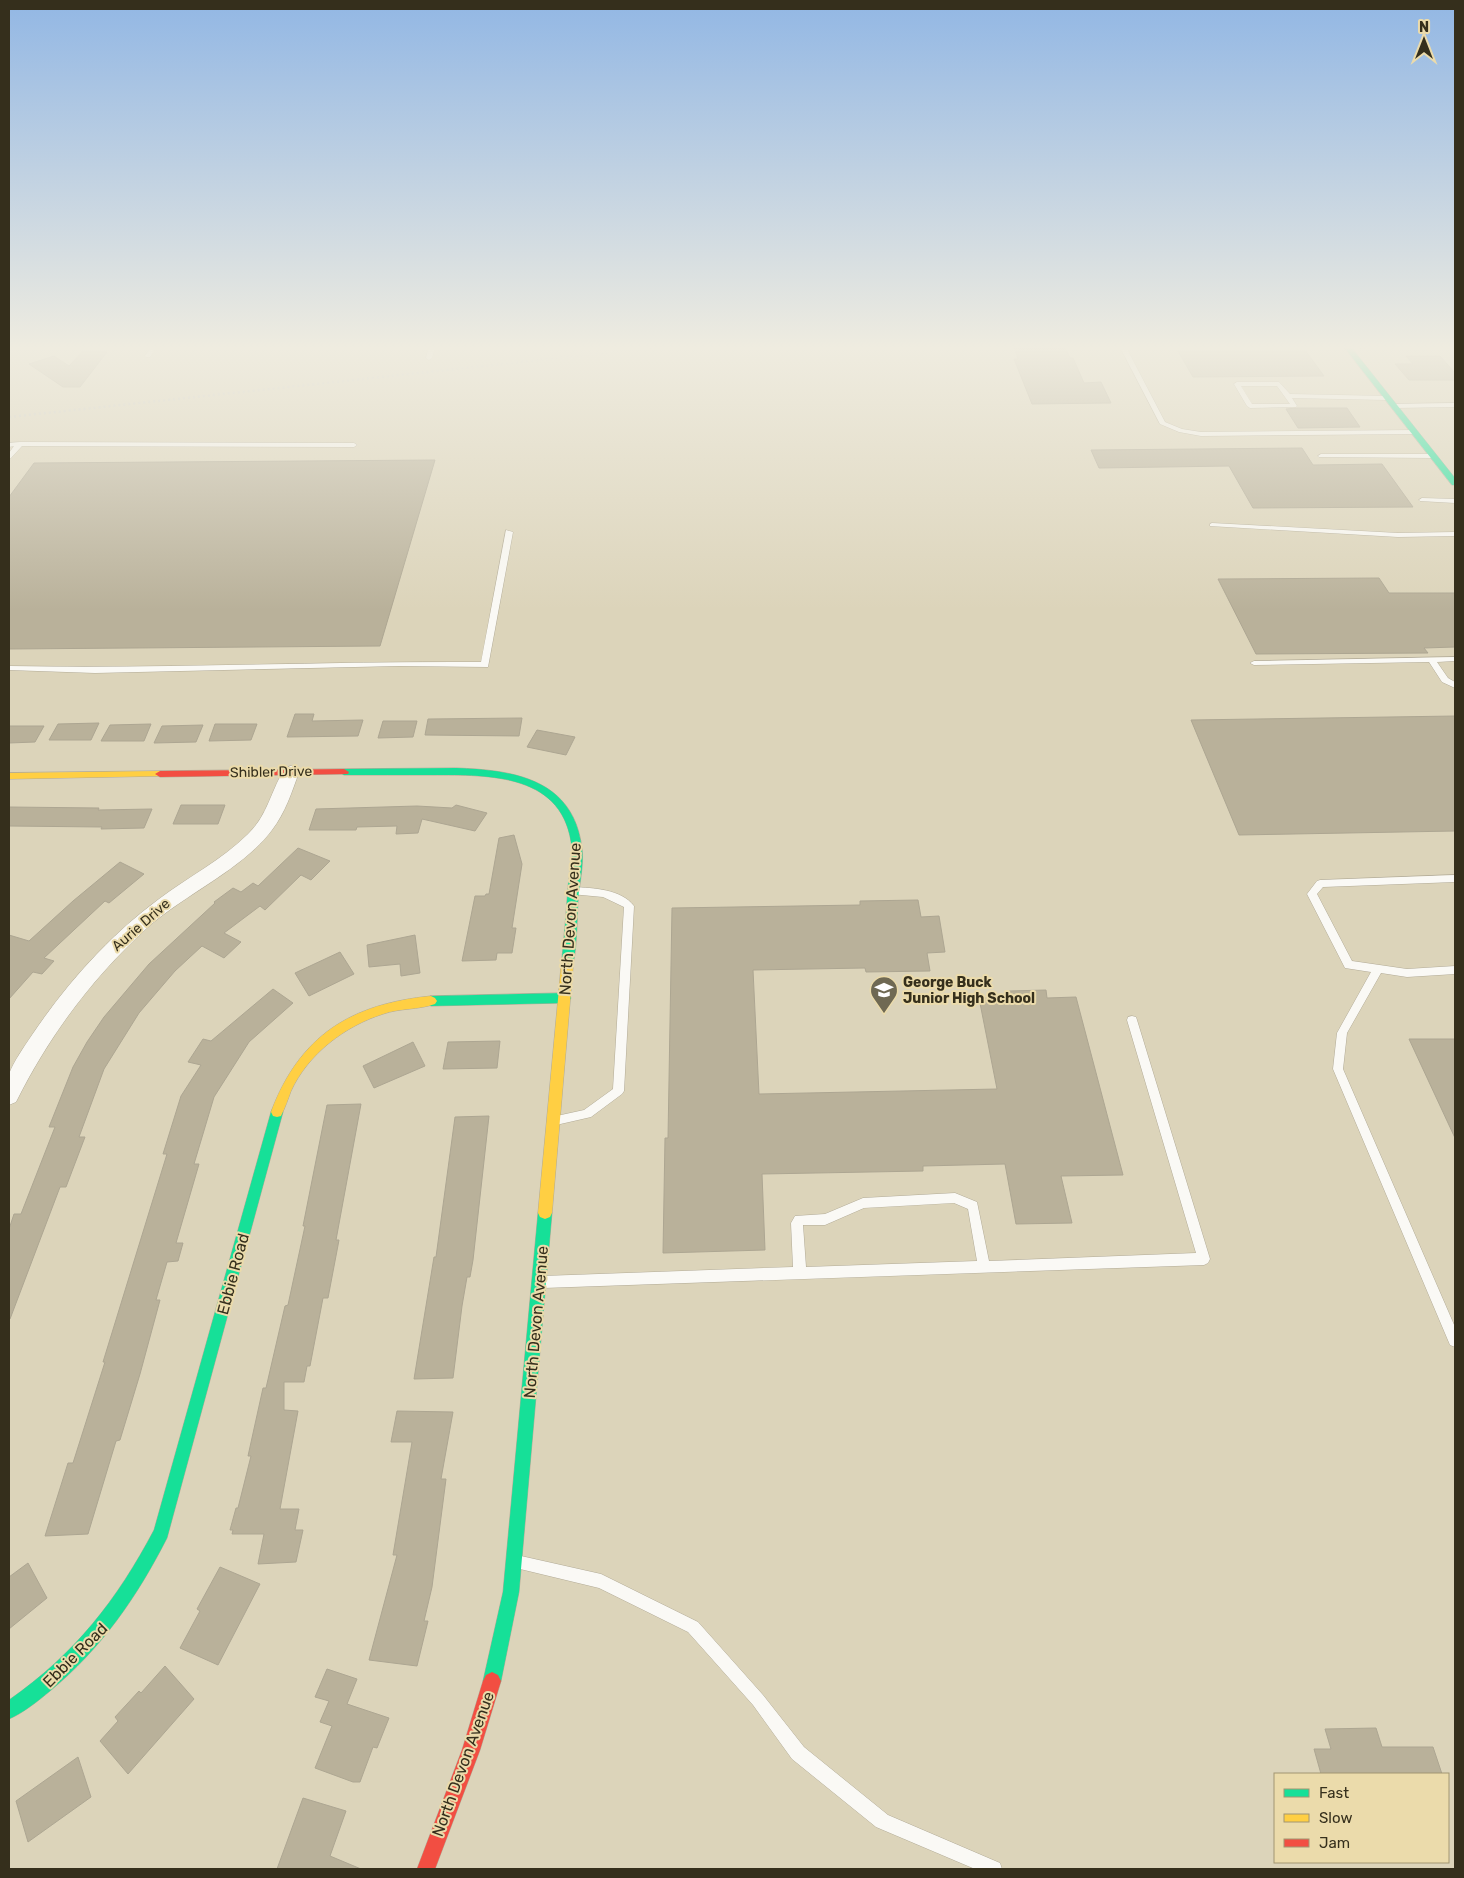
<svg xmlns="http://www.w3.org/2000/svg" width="1464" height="1878" font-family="Rubik,sans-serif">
  <rect width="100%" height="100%" fill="#dcd4ba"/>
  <path fill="#b9b19a" stroke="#ada692" d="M1014,347H1065L1070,358H1073L1084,383L1101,382L1111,403L1032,404L1014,359H1018Z
    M1305,350L1324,376L1193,377L1178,351Z
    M83,351L107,352L80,387H63L29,364L54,356L69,366Z
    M1406,356H1440L1455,373V380H1409L1395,364H1413Z
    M1297,408H1347L1360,427L1298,428L1286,409Z
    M1302,448L1313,465L1382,464L1413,507L1253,508L1229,466L1099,468L1091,450Z
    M435,460L380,646L9,649V497L34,463Z
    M1379,578L1389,593H1455V647L1424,648L1428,653L1256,654L1218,579Z
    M295,714H314L312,721L363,720L358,736L287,737Z
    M1455,716V831L1239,835L1191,720Z
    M522,718L519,736L425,735L428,719Z
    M383,721H417L413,737L378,738Z
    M99,723L91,740H49L58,724Z
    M151,724L144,741H101L110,725Z
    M215,724H257L251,740L209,741Z
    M203,725L196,742L154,743L162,726Z
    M9,726H44L35,742L9,743Z
    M537,730L575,737L566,755L527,747Z
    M181,805H225L218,824H173Z
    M456,805L487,813L475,831L422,819L418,833L396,834L397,826L357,827L356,830H309L316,809L417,806L452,808Z
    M9,807L99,808L98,810L152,809L144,828L101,829L102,827L9,826Z
    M514,835L522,864L512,928H516L512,953H497L496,960L462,961L475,896H485L486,894H489L499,838Z
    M298,848L330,861L311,880L301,875L265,910L260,906L224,933L241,942L224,958L202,946L175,971L139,1013L104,1069L79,1137H85L66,1187H60L10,1319H9V1229L14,1214H21L55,1127H49L73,1067L87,1042L104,1017L149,964L215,903L214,902L233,888L241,892L253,883L258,886Z
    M120,862L144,874L109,903L105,901L44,958L54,961L42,974L33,972L9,999V935L29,941L73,901Z
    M918,900L921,917L939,916L945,952L927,953L930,971L866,972L865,968L753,970L759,1094L997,1089L979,998H1011L1009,991L1046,990L1047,998L1076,997L1123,1175L1061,1176L1072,1223L1016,1224L1005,1164L923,1166V1171L762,1174L765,1250L663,1253L665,1138H668L672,908L860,905V901Z
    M415,935L420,973L401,976L400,964L369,967L367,945Z
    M340,952L354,974L309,996L295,973Z
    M273,989L293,1003L249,1042L214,1097L194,1164H199L176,1243H183L178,1261L167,1262L156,1300H160L140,1374L120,1440L116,1441L88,1534L45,1536L68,1463H73L105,1362H103L167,1154H163L181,1096L201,1065L188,1062L203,1039L211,1041Z
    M1409,1039H1455V1138Z
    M500,1041L497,1068L443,1069L448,1042Z
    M413,1042L425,1066L374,1088L363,1066Z
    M361,1104L336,1240H339L328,1298H323L310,1366H307L304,1382H284V1410L298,1411L280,1509H299L295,1530H303L296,1562L258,1564L264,1534H232L233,1530H230L236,1508H238L251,1456H248L263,1388H266L285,1306L288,1305L305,1226H303L327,1105Z
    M489,1116L473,1260L470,1277H467L462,1306L453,1378L414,1379L434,1257H436L455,1117Z
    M397,1411L453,1412L441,1479H446L432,1587L424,1621H428L417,1666L369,1660L397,1555H393L412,1442H391Z
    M28,1563L47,1598L9,1629V1577Z
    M220,1567L260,1584L218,1665L180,1648L200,1611L197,1609Z
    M165,1666L194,1699L128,1774L100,1741L118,1721L115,1717L139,1691L141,1693Z
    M327,1669L357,1679L347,1704L389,1718L377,1748L373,1747L360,1782H353L315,1768L332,1726L320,1722L329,1701L315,1697Z
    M1376,1728L1382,1747H1433L1442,1774H1321L1314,1749H1331L1325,1729Z
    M78,1757L91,1797L28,1842L16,1801Z
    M303,1798L346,1811L330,1856L361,1869H277Z"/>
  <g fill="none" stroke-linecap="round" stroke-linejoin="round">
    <g stroke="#b2ab97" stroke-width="1">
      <path id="lane" d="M151,347H157L150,357H146L145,356Z
        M429,347H435L432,358L429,360L426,358Z
        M1120,347H1126L1165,422L1182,429L1201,432L1415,430L1418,432L1415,434L1201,436L1179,432L1160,424Z
        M1344,347H1369L1347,350Z
        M1237,382H1279L1290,394L1387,396L1390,398L1387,400L1292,398L1297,406L1296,407L1250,408L1247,406L1234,384ZM1241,386H1277L1290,404H1252Z
        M1455,403V407L1394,408L1391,406L1394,404Z
        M20,442L354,443L357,445L354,447L22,446L11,458L9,459V453L14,446L9,447V443Z
        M1321,454H1434L1437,456L1434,458L1319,457L1318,456Z
        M1422,498L1455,499V503L1420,501L1419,500Z
        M1212,523L1398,533L1455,532V536L1398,537L1210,526V524Z
        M506,530L513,532L488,667L399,666L95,673L9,670V666C166,669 324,661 481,662Z
        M1455,657V661L1437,662L1448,678L1455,682V688L1442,682L1429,662L1254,665L1250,663L1254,661Z
        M1455,875V882L1323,887L1317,894L1352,961L1407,969L1455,966V974L1407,977L1381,973L1347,1033L1343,1069L1455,1327V1347L1450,1345L1333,1069L1337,1033L1371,972L1345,968L1307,894L1317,881L1320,880Z
        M574,887C593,888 621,889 634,906L624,1091L622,1094L591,1117L556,1125L552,1123L550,1120L552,1117L584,1110L613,1089L624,907L603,897L571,894L569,891L571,888Z
        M1132,1016L1136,1017L1137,1020L1210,1259L1208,1263L1204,1265L543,1288L539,1286L537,1282L539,1278L543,1276L793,1267L791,1223L795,1216L825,1214L863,1198L955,1193L977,1202L989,1261L1196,1253L1127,1020L1128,1017ZM954,1203L968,1209L977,1261L806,1267L803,1225H825L864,1208Z
        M521,1556L601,1574L698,1622L763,1695L804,1747L888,1815L1000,1863L1002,1869H975L876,1827L792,1759L753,1705L688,1632L599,1588L516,1568L514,1563L516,1558Z"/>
    </g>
    <g stroke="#b2ab97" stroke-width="1">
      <path id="street" d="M291,766L297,768L299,772C292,792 285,813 272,830C242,870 185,894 147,928C92,978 49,1036 16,1102L9,1105C9,1096 7,1083 9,1074C14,1061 24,1047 32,1035C67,983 109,936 159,899C188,877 222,860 248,834C268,815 271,790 285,768Z"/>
    </g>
    <g stroke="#b2ab97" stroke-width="1">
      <path id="fast" d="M1344,347H1351L1455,478V485H1452Z
        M456,768C514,770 574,779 582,849C584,866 579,885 578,902C577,918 577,958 571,970H563L561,967C564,940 566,914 568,887C569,875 573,861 572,849C565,773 490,775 432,775C402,775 373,775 344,775L339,772L344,769Z
        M565,993L569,995L571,998L569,1001L565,1003L431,1006L427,1004L425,1001L427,998L431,996Z
        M277,1107L281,1108L283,1112L167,1538C137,1597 101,1649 50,1691C38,1701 23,1713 9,1719V1700C75,1654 117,1600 154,1530L271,1112L273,1108Z
        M545,1207L550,1209L552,1213L519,1592L501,1681L498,1687L492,1690L486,1687L483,1681L503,1592L538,1213L540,1209Z"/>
    </g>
    <g stroke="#b2ab97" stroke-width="1">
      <path id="slow" d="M160,771L164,772L165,774L164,776L9,779V773Z
        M567,963L571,964L573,967L552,1213L550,1217L545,1219L540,1217L538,1213L561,967L563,964Z
        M431,996L435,998L437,1001L435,1004C418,1010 400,1008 383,1014C345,1026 308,1054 291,1091C288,1099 285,1108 281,1116L277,1117L273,1116L271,1112C300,1035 351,1004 431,996Z"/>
    </g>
    <g stroke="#b2ab97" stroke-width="1">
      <path id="jam" d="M344,769L349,772L348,774L160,777L155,774L160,771Z
        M492,1672L498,1675L501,1681L480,1750L435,1869H417L462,1750L483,1681L486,1675Z"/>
    </g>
    <use href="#lane" fill="#faf9f5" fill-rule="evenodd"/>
    <use href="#street" fill="#faf9f5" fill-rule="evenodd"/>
    <use href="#fast" fill="#16e098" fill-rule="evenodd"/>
    <use href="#slow" fill="#ffcf43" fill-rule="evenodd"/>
    <use href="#jam" fill="#f24e42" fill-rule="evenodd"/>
    <path stroke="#ceccc4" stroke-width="2.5" stroke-dasharray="2 3" stroke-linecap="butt" d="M9,417L661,347"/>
  </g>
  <linearGradient id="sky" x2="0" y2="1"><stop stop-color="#92b7e4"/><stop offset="0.57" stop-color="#efece0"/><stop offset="1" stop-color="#efece0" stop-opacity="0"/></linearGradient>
  <rect width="1464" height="610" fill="url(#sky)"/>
  <defs>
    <g id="school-pin" transform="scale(1.4375)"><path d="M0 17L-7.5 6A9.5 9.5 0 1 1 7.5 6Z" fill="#6f6953" stroke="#ebdbab"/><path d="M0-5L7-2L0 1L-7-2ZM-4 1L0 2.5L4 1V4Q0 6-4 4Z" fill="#fff"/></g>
  </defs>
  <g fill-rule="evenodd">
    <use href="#school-pin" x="884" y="990"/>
  </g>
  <g text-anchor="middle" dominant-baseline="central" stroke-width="4" stroke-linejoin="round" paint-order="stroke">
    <g font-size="14" fill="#352f1c" stroke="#ebdbab">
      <text transform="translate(271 772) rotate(-1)">Shibler Drive</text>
      <text transform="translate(141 925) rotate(-41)">Aurie Drive</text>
    </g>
    <g font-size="14" font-weight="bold" fill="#352f1c" stroke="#ebdbab" text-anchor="start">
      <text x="903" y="982">George Buck<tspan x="903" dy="16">Junior High School</tspan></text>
    </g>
    <g font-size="16" fill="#352f1c" stroke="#ebdbab">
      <text transform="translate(570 919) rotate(-86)">North Devon Avenue</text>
      <text transform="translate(233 1274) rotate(-75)">Ebbie Road</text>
      <text transform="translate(536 1322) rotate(-85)">North Devon Avenue</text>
      <text transform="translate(75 1655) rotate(-45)">Ebbie Road</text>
      <text transform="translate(463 1764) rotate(-70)">North Devon Avenue</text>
    </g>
  </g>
  <rect width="1464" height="1878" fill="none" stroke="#352f1c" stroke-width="20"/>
  <rect x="1274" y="1773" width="175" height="90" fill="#ebdbab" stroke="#a29672"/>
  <rect x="1284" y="1789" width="25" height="8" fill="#16e098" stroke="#a29672"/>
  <text x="1319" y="1798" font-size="15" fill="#352f1c">Fast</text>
  <rect x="1284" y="1814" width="25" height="8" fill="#ffcf43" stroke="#a29672"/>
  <text x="1319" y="1823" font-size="15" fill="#352f1c">Slow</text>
  <rect x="1284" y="1839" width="25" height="8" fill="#f24e42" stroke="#a29672"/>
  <text x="1319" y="1848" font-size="15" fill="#352f1c">Jam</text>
  <g transform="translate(1424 40)" stroke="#ebdbab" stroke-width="4" paint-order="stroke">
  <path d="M0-4L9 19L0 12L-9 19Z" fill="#352f1c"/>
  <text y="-8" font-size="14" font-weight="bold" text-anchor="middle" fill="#352f1c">N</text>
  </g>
</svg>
